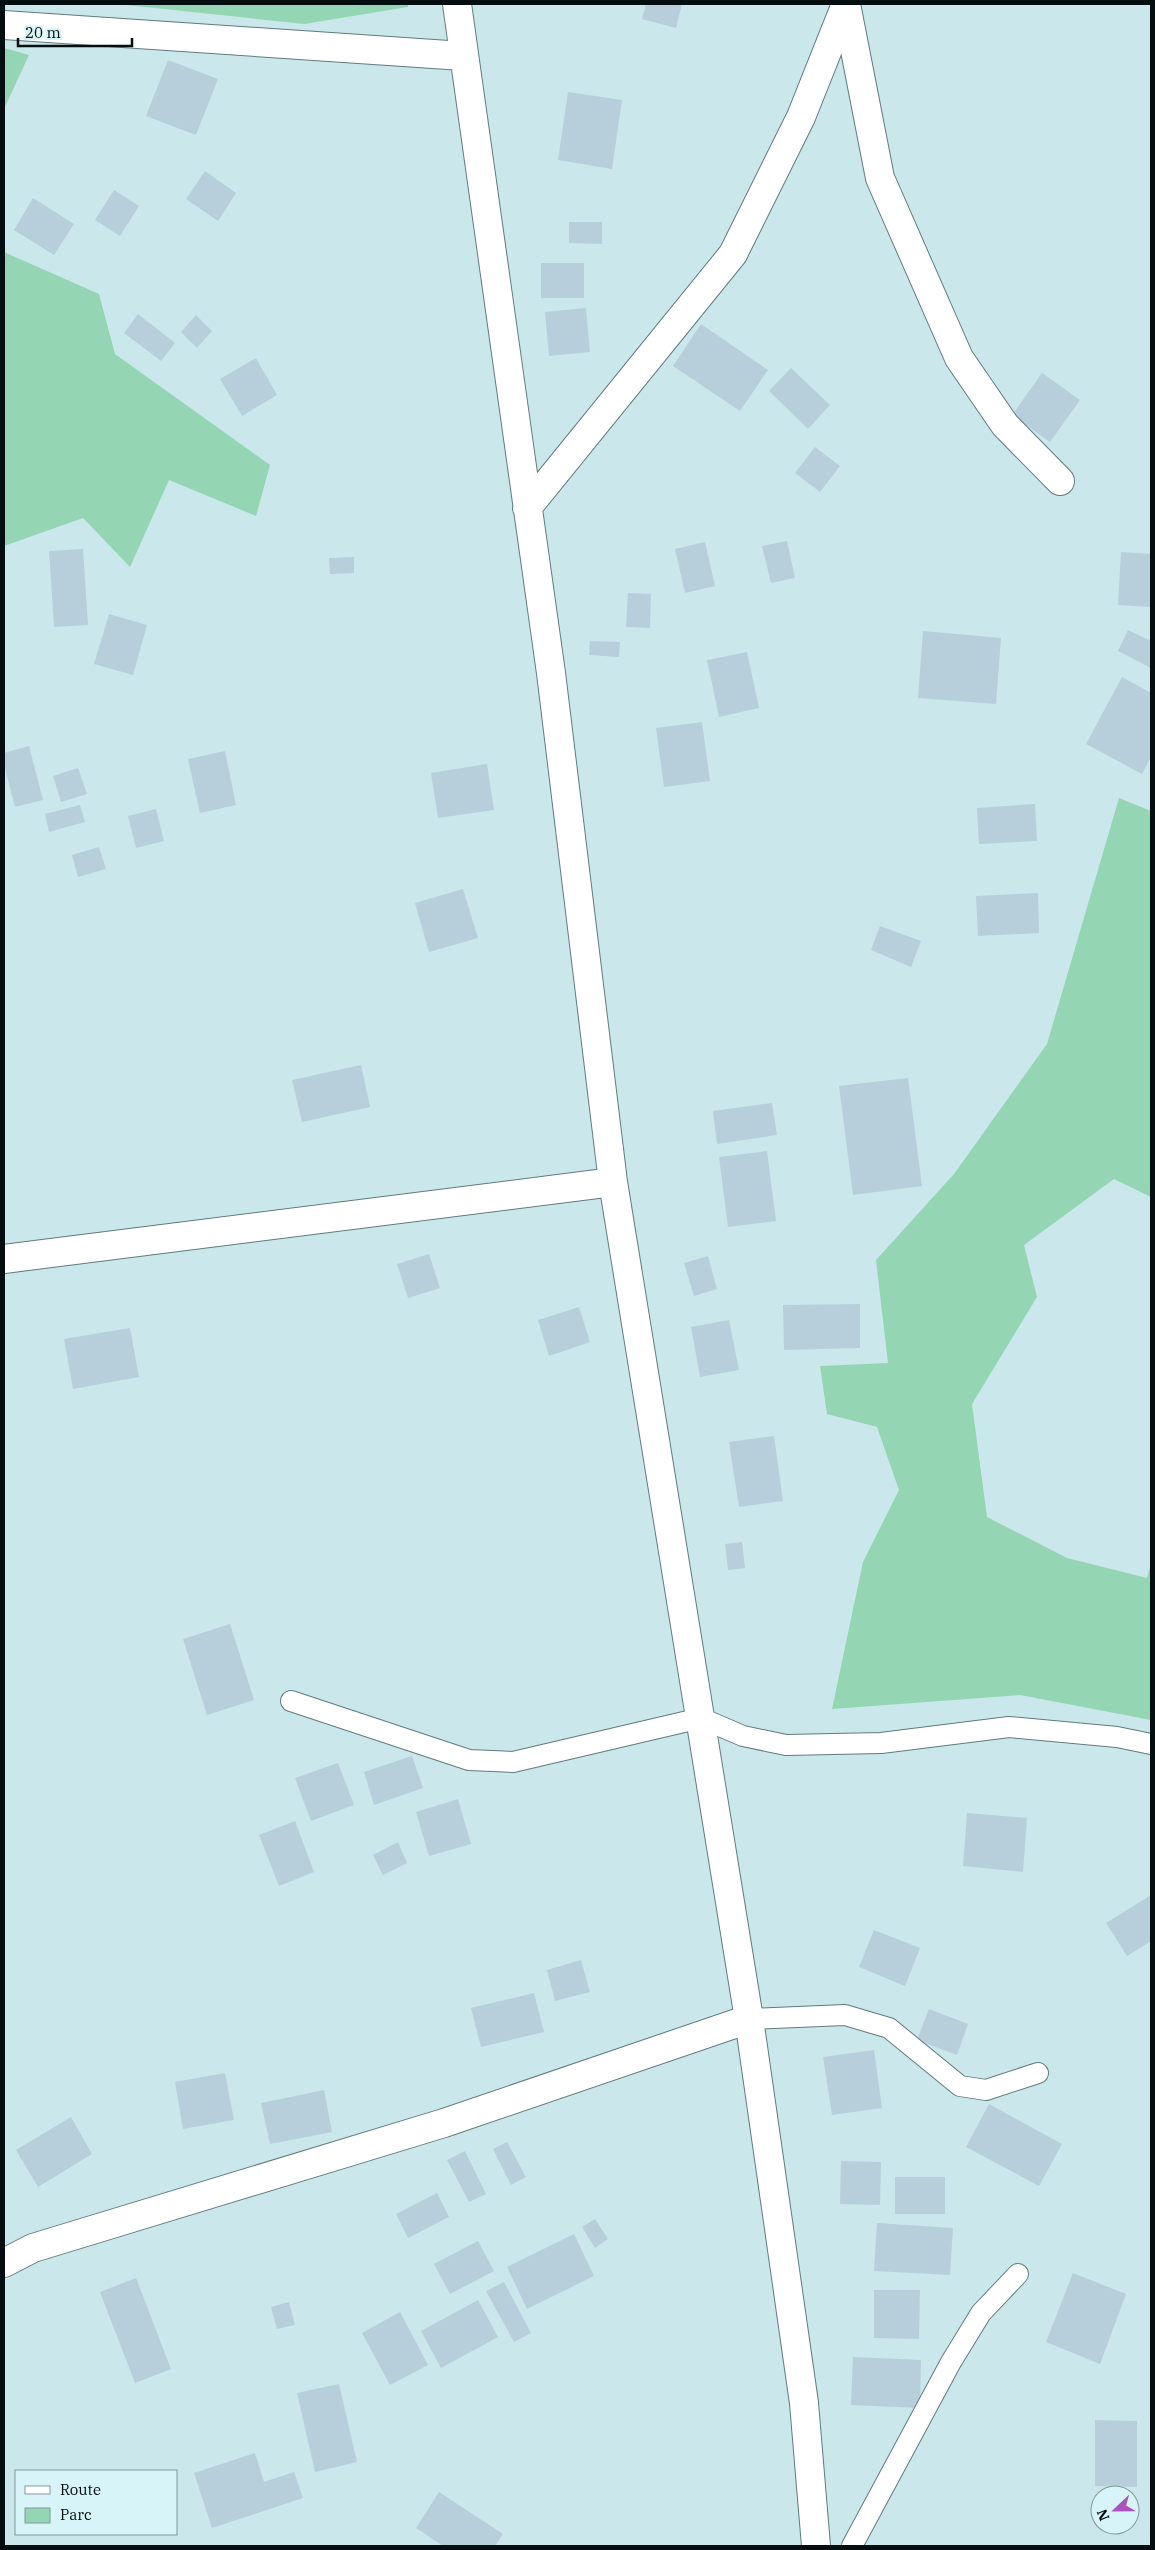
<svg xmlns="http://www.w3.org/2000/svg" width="1155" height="2550" font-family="'IBM Plex Serif',serif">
  <rect width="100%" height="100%" fill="#cae7eb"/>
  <path fill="#94d6b4" d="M117,4H408V7L304,24Z
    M4,48L29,55L4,109Z
    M4,252L99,294L115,354L270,465L256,516L169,480L130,567L83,518L4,546Z
    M1119,798L1151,811V1197L1114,1179L1024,1245L1037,1297L972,1404L987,1517L1067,1558L1147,1578L1151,1563V1720L1020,1695L832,1709L863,1562L899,1490L877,1427L827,1414L820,1366L888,1363L876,1260L954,1174L1047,1044Z"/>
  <path fill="#b7cfdb" d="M646,4H682L676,28L642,19Z
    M168,60L218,79L196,135L146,116Z
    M568,92L622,100L612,169L558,160Z
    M205,171L236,193L218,221L186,199Z
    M114,190L139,206L120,236L95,220Z
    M33,198L74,224L54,255L14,230Z
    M569,222H602V244L569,243Z
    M541,263H584V298H541Z
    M586,308L590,352L549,356L545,312Z
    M138,314L175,343L161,361L124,333Z
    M196,315L212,331L197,348L181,332Z
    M701,324L768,370L740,411L673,366Z
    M256,358L277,395L242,416L220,379Z
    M791,368L830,405L808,429L769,391Z
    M1042,373L1080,400L1050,442L1012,415Z
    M815,447L840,466L820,492L795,473Z
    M787,541L795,578L771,583L762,546Z
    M705,542L715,586L685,593L675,549Z
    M83,549L88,625L54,627L49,551Z
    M1121,552L1151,554V607L1118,605Z
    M354,557V573L330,574L329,558Z
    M628,593L651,594L650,628L626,627Z
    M109,614L147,625L133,675L94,664Z
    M1128,630L1151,641V668L1118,651Z
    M923,631L1001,638L996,704L918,698Z
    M590,641L620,642L619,657L589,655Z
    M747,652L759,708L719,717L707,660Z
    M1122,677L1151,693V757L1142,774L1086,744Z
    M702,722L710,781L664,787L656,728Z
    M29,746L43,800L15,807L4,764V753Z
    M225,751L236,805L200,813L188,759Z
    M487,764L494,810L438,818L431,773Z
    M78,768L87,794L61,802L53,776Z
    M1035,804L1037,841L979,844L977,808Z
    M80,805L85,822L49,832L45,814Z
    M156,809L164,841L136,848L128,816Z
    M99,847L106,869L78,877L72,855Z
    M463,889L478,938L429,952L415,903Z
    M1038,893L1039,933L978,936L976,896Z
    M880,926L921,941L911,967L871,950Z
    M361,1065L370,1107L302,1122L292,1080Z
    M908,1078L922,1186L853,1195L839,1086Z
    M772,1103L777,1135L717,1144L713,1111Z
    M767,1151L776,1221L728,1227L719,1157Z
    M429,1254L440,1288L408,1298L397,1264Z
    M708,1256L717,1289L694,1296L684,1263Z
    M860,1304V1348L784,1350L783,1305Z
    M579,1307L590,1342L549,1356L538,1320Z
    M729,1320L739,1370L700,1377L691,1327Z
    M130,1328L139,1377L73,1389L64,1339Z
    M774,1436L783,1501L739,1507L729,1442Z
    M742,1542L745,1568L728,1570L725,1544Z
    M230,1624L254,1700L207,1715L183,1639Z
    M412,1756L423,1788L374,1805L364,1772Z
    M338,1763L354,1805L311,1821L295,1778Z
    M458,1799L471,1844L429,1856L416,1812Z
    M967,1813L1027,1818L1023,1872L963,1866Z
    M295,1821L314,1872L279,1886L259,1835Z
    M398,1842L407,1863L383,1875L373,1855Z
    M1151,1895V1941L1127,1956L1106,1923Z
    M874,1930L920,1948L905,1986L859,1967Z
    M581,1960L590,1992L555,2001L547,1970Z
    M534,1993L544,2032L481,2047L471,2008Z
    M929,2009L968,2024L957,2055L917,2040Z
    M874,2050L882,2108L832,2115L823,2057Z
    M225,2073L234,2120L183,2129L175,2082Z
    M324,2090L332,2132L270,2144L261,2103Z
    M989,2104L1062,2144L1039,2186L966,2147Z
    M71,2117L92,2154L38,2187L16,2150Z
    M507,2142L526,2177L511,2185L493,2149Z
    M465,2151L486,2194L469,2202L447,2160Z
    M841,2161L881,2162L880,2205L840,2204Z
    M895,2177H945V2214H895Z
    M437,2193L449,2217L408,2238L396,2214Z
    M595,2219L608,2239L595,2248L582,2227Z
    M877,2223L953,2228L950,2275L874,2271Z
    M574,2234L594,2276L527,2309L507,2267Z
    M478,2241L494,2271L450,2294L434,2264Z
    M1073,2273L1126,2294L1100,2364L1046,2342Z
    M136,2278L171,2369L135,2383L100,2292Z
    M504,2282L531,2333L514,2342L486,2291Z
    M874,2290H920L919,2339L874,2338Z
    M478,2300L498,2337L441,2368L421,2331Z
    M289,2302L295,2325L277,2329L271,2307Z
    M400,2312L428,2365L390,2385L362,2333Z
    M853,2357L921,2360L920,2408L851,2405Z
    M339,2384L357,2462L315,2472L297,2393Z
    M1095,2420L1137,2421V2487L1095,2486Z
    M255,2453L264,2482L294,2472L303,2498L212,2528L194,2473Z
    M439,2492L503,2534L495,2546H443L416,2528Z"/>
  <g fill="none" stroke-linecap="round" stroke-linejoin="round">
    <g stroke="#617b7f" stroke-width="22">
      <path id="service" d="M291,1701L469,1760L513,1762L701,1718L743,1736L786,1745L881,1743L1009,1727L1117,1737L1151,1744
        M749,2019L845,2015L889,2028L960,2086L986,2090L1038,2073
        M852,2546L951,2362L981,2313L1018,2274"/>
    </g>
    <g stroke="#617b7f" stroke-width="30">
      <path id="minor" d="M457,4L551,673L613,1182L749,2019L804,2403L816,2546
        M846,4L880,178L959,358L1005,425L1060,481
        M4,25L463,56
        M527,508L733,254L801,117L846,4
        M4,1259L613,1182
        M4,2263L33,2248L444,2123L749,2019"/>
    </g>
    <use href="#service" stroke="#fff" stroke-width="20"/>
    <use href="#minor" stroke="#fff" stroke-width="28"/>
  </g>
  <rect width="1155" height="2550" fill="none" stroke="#040d0f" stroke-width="10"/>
  <rect x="15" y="2470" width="162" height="65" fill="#d7f4f8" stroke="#83989b"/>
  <rect x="25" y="2486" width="25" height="8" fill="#ffffff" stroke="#83989b"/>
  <text x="60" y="2495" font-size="15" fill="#040d0f">Route</text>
  <rect x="25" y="2508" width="25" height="15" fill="#94d6b4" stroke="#83989b"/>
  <text x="60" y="2520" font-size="15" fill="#040d0f">Parc</text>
  <g transform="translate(1115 2510) rotate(248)"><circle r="24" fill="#d7f4f8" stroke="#83989b"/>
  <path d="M0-4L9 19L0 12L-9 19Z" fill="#aa52bf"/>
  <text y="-8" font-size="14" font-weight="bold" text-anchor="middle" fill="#040d0f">N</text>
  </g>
  <path d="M18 38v8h114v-8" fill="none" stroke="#040d0f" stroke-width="2.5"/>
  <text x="25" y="38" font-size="15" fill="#040d0f" stroke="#d7f4f8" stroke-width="4" paint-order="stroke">20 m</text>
</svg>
